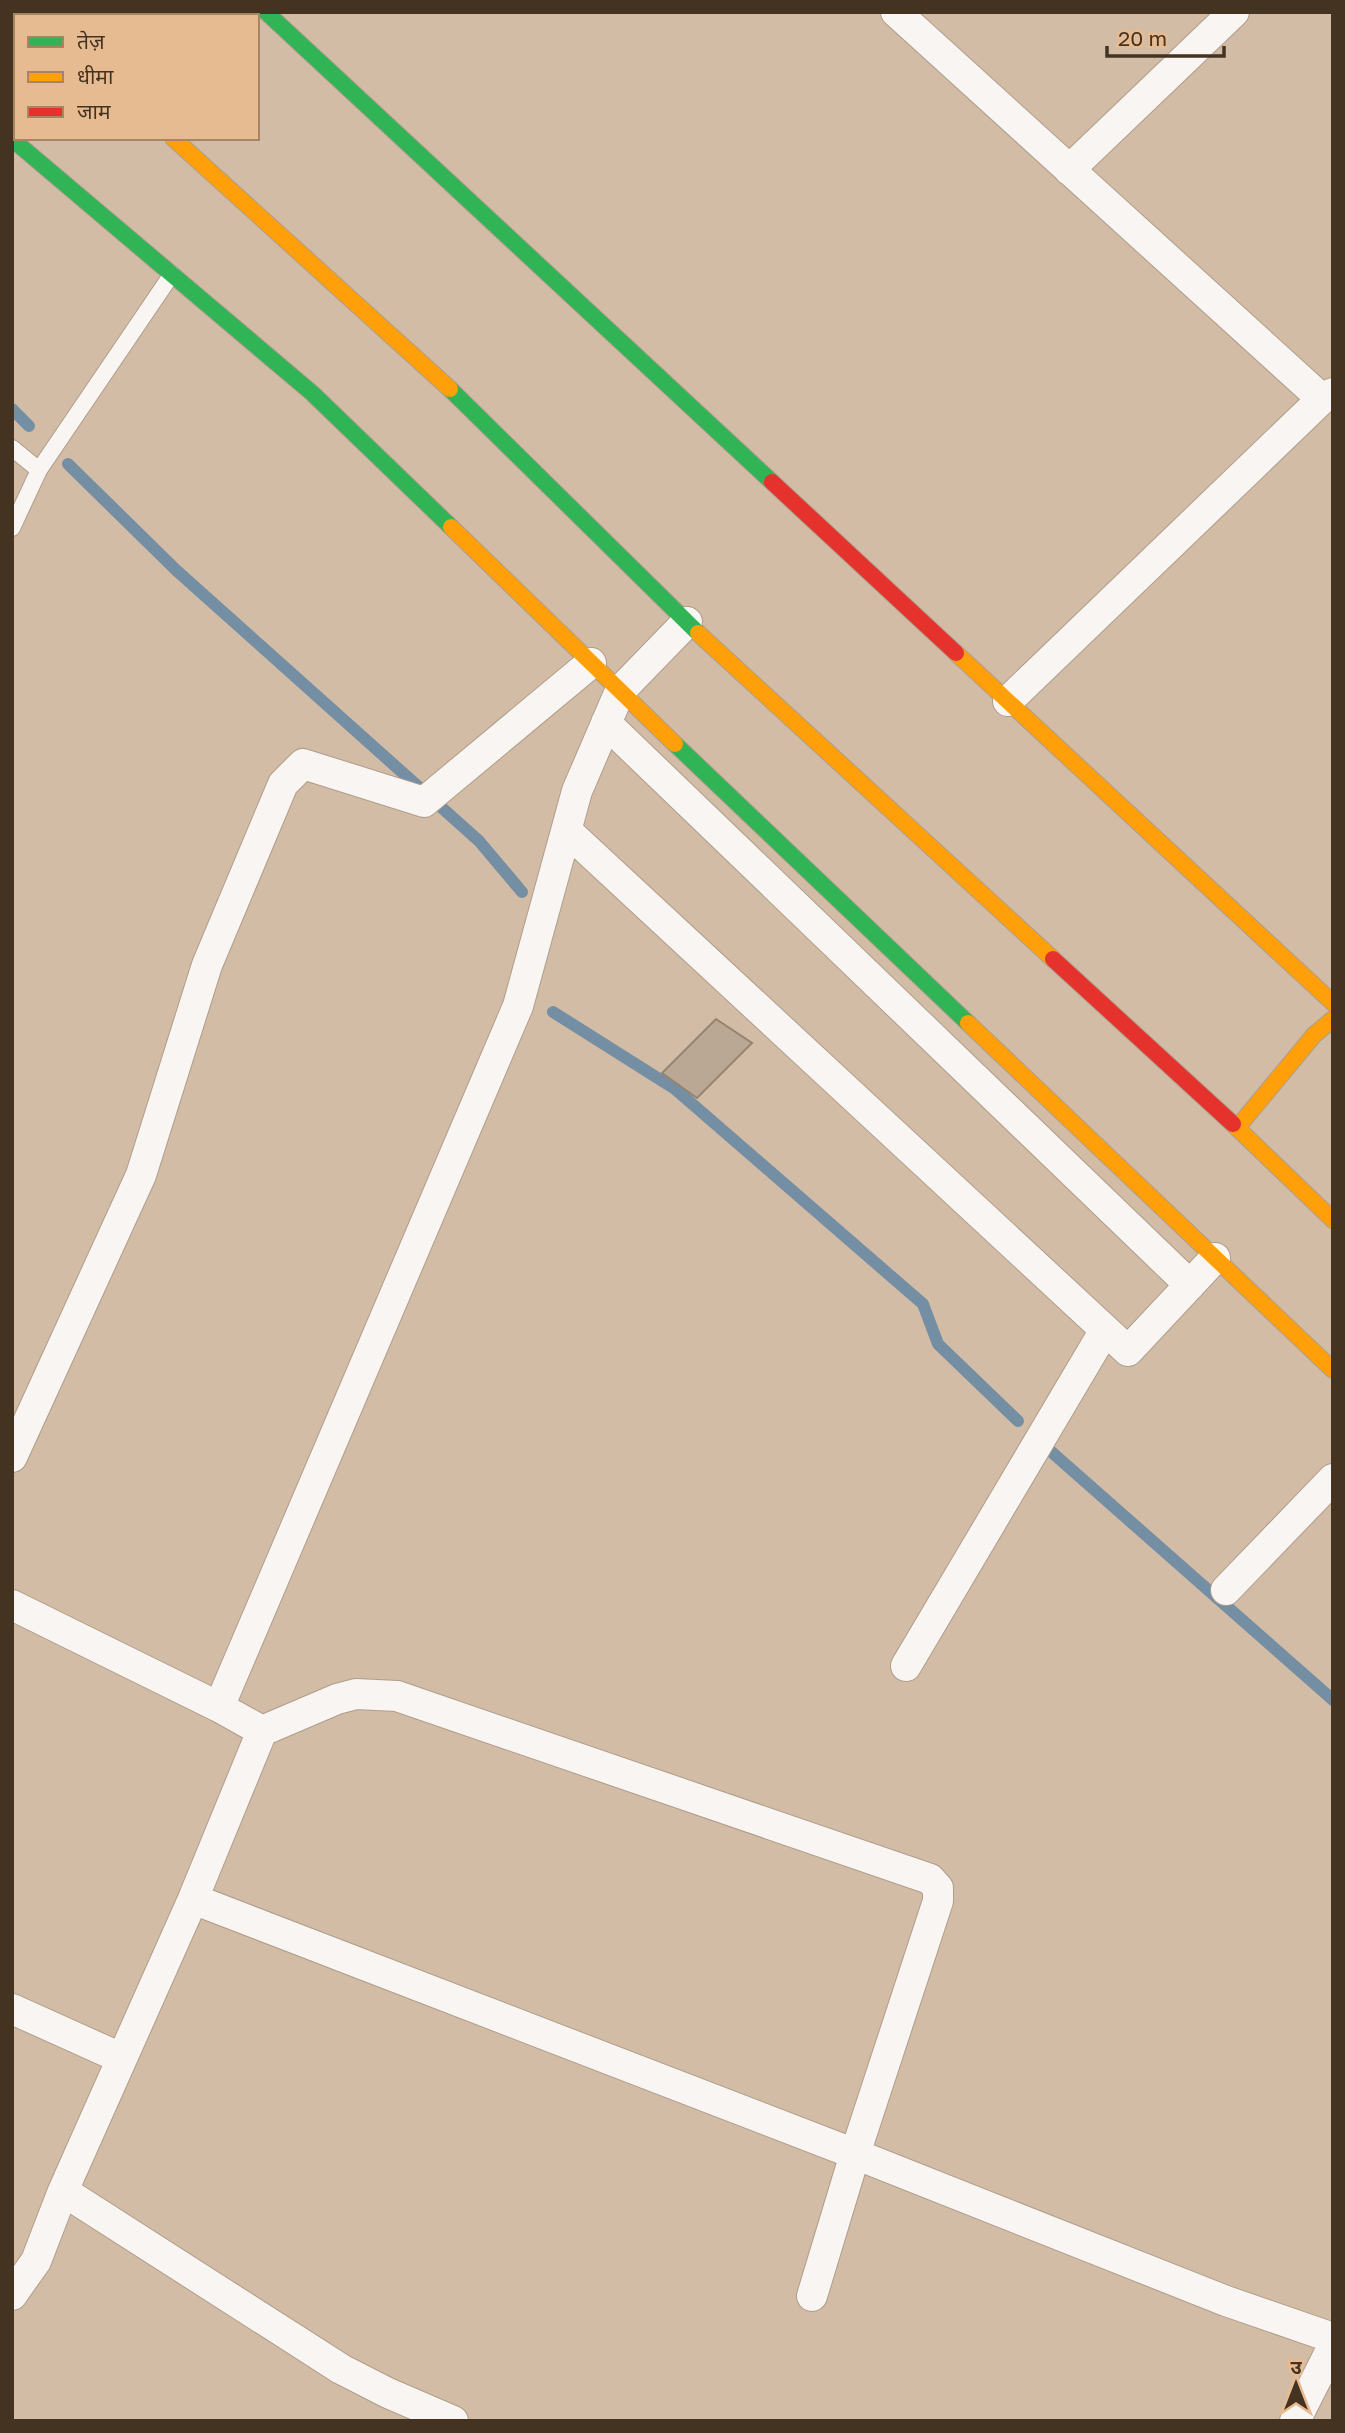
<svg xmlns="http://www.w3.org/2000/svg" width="1345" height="2433" font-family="'Golos Text','Noto Sans Devanagari',sans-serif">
  <rect width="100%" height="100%" fill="#d3bca5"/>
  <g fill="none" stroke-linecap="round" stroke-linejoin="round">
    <path stroke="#748ea3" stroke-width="12" d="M12,409L29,426
      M68,464L176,570L479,841L522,892
      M553,1012L675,1089L923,1304L938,1344L1018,1421
      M1047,1448L1333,1700"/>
  </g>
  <path fill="#baa794" stroke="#968472" stroke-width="2" d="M716,1019L752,1043L697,1098L662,1073Z"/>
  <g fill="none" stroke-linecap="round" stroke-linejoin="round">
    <g stroke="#af9d8b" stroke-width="18">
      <path id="lane" d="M12,448L39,470
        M12,528L39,470L172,274"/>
    </g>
    <g stroke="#af9d8b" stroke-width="32">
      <path id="street" d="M896,12L1322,399
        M1069,170L1234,12
        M1008,701L1322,399L1333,393
        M606,723L1190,1285
        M567,831L1128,1351L1215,1258
        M12,1457L141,1175L207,965L283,784L303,764L424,802L591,663
        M1226,1590L1333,1479
        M12,1605L219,1707L262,1731L193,1899L63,2191L36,2261L12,2295
        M906,1666L1105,1330
        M219,1707L518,1006L577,791L620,691L687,622
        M262,1731L337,1699L356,1694L397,1696L930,1879L938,1888V1901L855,2154L812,2296
        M193,1899L855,2154L1226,2301L1333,2338
        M12,2009L121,2058
        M63,2191L341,2369L388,2393L453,2421
        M1295,2421L1333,2346"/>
    </g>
    <g stroke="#af9d8b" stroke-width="18">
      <path id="fast" d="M33,12L37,16
        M266,12L772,482
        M12,139L312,393L451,527
        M450,389L698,633
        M675,744L968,1023"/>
    </g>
    <g stroke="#af9d8b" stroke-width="18">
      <path id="slow" d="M173,138L450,389
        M451,527L675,744
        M698,633L1053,959
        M956,653L1333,1003
        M968,1023L1333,1370
        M1233,1124L1333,1220
        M1237,1128L1314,1035L1333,1019"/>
    </g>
    <g stroke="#af9d8b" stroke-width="18">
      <path id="jam" d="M772,482L956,653
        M1053,959L1233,1124"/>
    </g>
    <use href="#lane" stroke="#f8f5f2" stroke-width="16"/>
    <use href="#street" stroke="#f8f5f2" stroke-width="30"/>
    <use href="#fast" stroke="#30b455" stroke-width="16"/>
    <use href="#slow" stroke="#ff9f0a" stroke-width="16"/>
    <use href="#jam" stroke="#e5322d" stroke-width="16"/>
  </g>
  <rect width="1345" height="2433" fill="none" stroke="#453322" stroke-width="28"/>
  <rect x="14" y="14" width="245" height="126" fill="#e7bb91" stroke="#a68565" stroke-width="2"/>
  <rect x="28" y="37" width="35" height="10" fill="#30b455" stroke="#a68565" stroke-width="2"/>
  <text x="77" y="49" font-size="21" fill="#453322">तेज़</text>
  <rect x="28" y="72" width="35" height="10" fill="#ff9f0a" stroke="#a68565" stroke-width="2"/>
  <text x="77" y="84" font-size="21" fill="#453322">धीमा</text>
  <rect x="28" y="107" width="35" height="10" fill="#e5322d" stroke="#a68565" stroke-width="2"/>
  <text x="77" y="119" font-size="21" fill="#453322">जाम</text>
  <g transform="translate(1296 2384)" stroke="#e7bb91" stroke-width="5" paint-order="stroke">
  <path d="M0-5L12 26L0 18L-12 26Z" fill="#453322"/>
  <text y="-10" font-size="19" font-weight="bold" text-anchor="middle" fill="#453322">उ</text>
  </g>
  <path d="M1107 46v10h117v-10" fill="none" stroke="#453322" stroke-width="3.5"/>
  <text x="1118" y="46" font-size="21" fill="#453322" stroke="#e7bb91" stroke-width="5" paint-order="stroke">20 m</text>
</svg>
